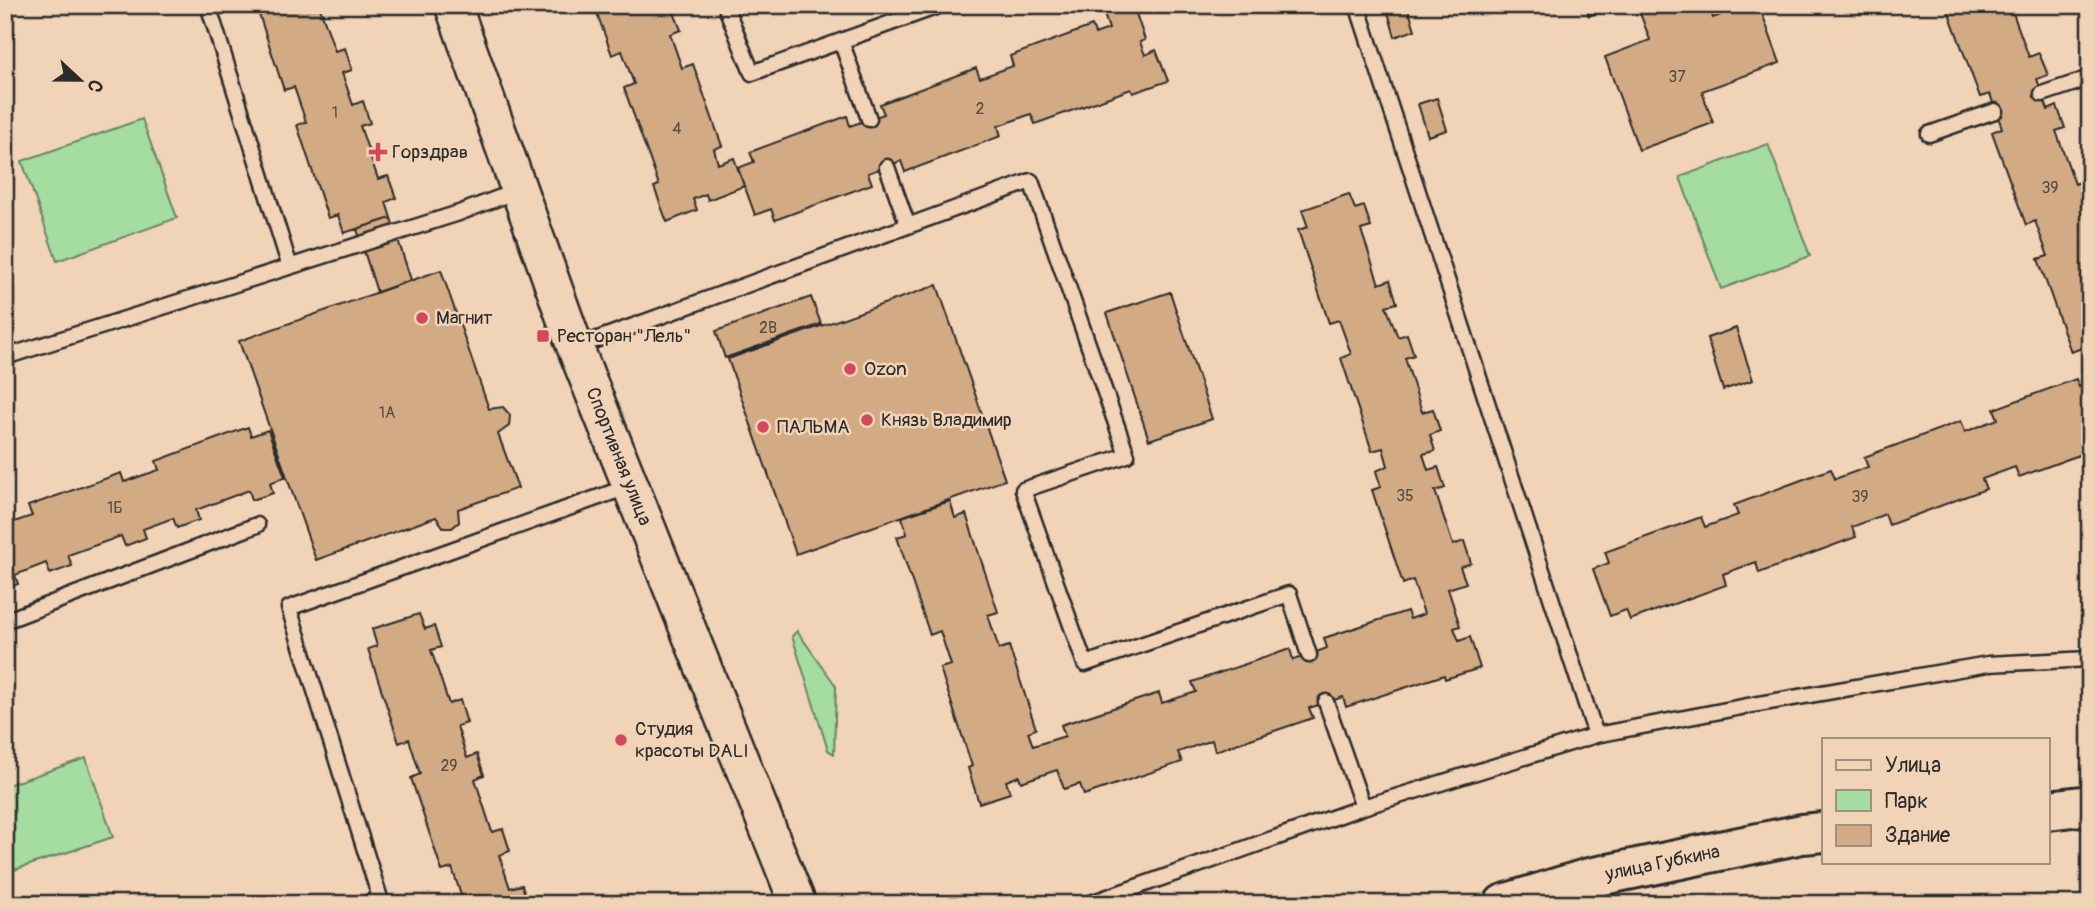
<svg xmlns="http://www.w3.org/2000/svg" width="2095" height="909" font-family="Pangolin,sans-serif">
  <rect width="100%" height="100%" fill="#f1d3b7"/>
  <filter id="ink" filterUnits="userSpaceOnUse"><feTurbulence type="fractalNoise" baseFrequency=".0143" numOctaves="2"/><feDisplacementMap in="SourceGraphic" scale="14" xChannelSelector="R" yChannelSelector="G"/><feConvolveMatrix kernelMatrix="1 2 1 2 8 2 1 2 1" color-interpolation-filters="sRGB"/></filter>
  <g filter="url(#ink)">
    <path fill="#a5dca0" stroke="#688466" stroke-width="2" d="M142,119L177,218L57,261L22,161Z
      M1768,144L1810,256L1721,289L1680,177Z
      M797,631L836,686L834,754L828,750L792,636Z
      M86,758L113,837L5,873V786Z"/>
    <path fill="#d2ab84" stroke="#2b2b2b" stroke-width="2" d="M256,5H319L335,51L345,48L352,70L342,73L353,105L363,101L370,123L360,126L378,179L388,176L396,198L386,202L391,218L344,233L338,215L328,218L297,125L306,122L294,87L284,90Z
      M594,5H671L681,30L670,34L682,68L693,64L722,146L714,149L718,164L734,158L744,186L708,200L706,194L693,199L697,210L667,222L654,187L659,185L624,88L634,84L622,51L612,55Z
      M1128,5H1133L1145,40L1140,42L1145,55L1156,50L1168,81L1133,93L1131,89L1035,124L1031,114L998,126L1001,136L905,172L901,161L868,173L872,184L775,220L771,209L755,215L738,168L754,162L750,152L847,116L850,126L884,114L880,104L976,68L980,78L1013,66L1010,56L1092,26L1095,34L1109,29L1104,14Z
      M1386,5H1407L1415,30L1395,37Z
      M1585,5H1618L1589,16Z
      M1637,5H1708L1713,18L1746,5H1759L1780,63L1702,91L1713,123L1639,150L1605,57L1650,40Z
      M1946,5H2010L2029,57L2039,53L2048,75L2037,79L2048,110L2057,106L2065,128L2056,131L2075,184L2085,180L2090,192V204L2082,206L2090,226V371L2082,348L2071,352L2038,259L2048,256L2035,221L2026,225L1992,132L2002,128L1990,94L1980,97Z
      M1437,98L1447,130L1428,136L1418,104Z
      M1349,194L1355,209L1364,206L1371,227L1361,230L1379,284L1390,280L1397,303L1386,306L1398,337L1407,334L1414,355L1405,358L1422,412L1433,409L1440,431L1430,435L1435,451L1423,454L1428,470L1438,467L1445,488L1435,491L1453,545L1464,541L1471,563L1460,567L1466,583L1448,589L1460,626L1454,628L1459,641L1470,637L1480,668L1445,679L1444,675L1346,707L1343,697L1309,708L1313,718L1215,751L1212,740L1178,752L1182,762L1084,795L1080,784L1064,789L1057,770L1021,782L1019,776L1006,781L1010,793L979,803L968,768L972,766L940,668L951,665L940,631L930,635L897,537L907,534L902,517L950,501L955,518L966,514L998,612L988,615L999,649L1009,646L1036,729L1028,732L1033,746L1065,736L1061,725L1159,693L1162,703L1196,692L1192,682L1290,649L1293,660L1309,655L1327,648L1324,638L1407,611L1410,619L1424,614L1413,580L1403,584L1372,490L1381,487L1376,471L1388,466L1383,448L1372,451L1341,358L1351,354L1339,320L1329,323L1298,230L1308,227L1302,210Z
      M391,218L411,280L377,292L357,229Z
      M441,270L489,409L503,407L510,415L509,426L498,434L518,488L458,509L459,522L452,528H444L436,517L316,560L239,341Z
      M937,285L1005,480L796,554L728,359Z
      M1170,292L1212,419L1149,440L1107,313Z
      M811,297L821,324L725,358L716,331Z
      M1736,328L1753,380L1723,390L1707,338Z
      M2076,379L2079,387L2090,383V451L2019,477L2015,467L1982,479L1986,489L1889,525L1885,514L1852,527L1856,537L1759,573L1756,562L1723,574L1726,585L1630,620L1626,610L1610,616L1593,569L1609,563L1605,552L1701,517L1705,527L1738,515L1734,505L1831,469L1835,479L1868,467L1864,457L1961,421L1965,432L1998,419L1994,409Z
      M248,427L251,436L268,430L285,477L270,483L273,493L252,500L249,490L196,510L199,520L177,528L173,518L143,529L146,538L125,546L121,536L68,555L72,566L50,574L46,563L15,575L18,584L5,589V525L32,516L28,506L121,473L124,482L159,470L156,461Z
      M419,614L425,629L434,626L441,647L431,650L449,704L460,700L467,723L457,726L467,758L477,754L484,775L475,779L492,832L503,829L510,851L499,855L510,888L522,885L528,904H464L452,868L442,871L411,778L420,774L409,739L399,743L368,649L377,646L372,629Z"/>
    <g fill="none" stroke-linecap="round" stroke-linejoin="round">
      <g stroke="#2b2b2b" stroke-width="19">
        <path id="service" d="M208,5L290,267
          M725,5L752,73L941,5
          M1357,5L1596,735
          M841,41L869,119
          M2042,94L2090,78
          M1929,134L1995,111
          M887,167L908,226
          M576,347L1031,181L1127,455L1023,490L1085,664L1289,594L1309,655
          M5,357L459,213L519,190
          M5,621L257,525
          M1326,702L1363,807
          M365,904L380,898L289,608L630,486
          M1088,904L1363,807L1596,735L1747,706L1988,664L2090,659"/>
      </g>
      <g stroke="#2b2b2b" stroke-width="40">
        <g id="tertiary">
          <path id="s1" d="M453,5L575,347L798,904"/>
        </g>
      </g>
      <g stroke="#2b2b2b" stroke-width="44">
        <g id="secondary">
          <path d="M2048,810L2090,805"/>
          <path id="s2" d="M1504,904L1589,878L1802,834L1824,832"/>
        </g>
      </g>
      <use href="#service" stroke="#f1d3b7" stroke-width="14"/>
      <use href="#tertiary" stroke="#f1d3b7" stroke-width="35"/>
      <use href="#secondary" stroke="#f1d3b7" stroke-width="38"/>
    </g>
  </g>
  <g fill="#d1495b" stroke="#f1d3b7" stroke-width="2.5">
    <path d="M374.5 141.5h7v7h7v7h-7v7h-7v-7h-7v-7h7z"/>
    <circle cx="422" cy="318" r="7"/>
    <rect x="536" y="329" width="14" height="14" rx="3.5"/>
    <circle cx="850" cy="369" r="7"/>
    <circle cx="867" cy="420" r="7"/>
    <circle cx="763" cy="427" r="7"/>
    <circle cx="621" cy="740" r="7"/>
  </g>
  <g text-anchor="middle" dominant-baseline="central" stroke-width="5" stroke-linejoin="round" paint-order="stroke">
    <g font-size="16" fill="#554b41">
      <text x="1677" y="77">37</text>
      <text x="980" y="109">2</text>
      <text x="335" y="113">1</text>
      <text x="677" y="129">4</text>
      <text x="2050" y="188">39</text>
      <text x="768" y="328">2В</text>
      <text x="387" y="413">1А</text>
      <text x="1405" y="496">35</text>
      <text x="1860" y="497">39</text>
      <text x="115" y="508">1Б</text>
      <text x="449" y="766">29</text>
    </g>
    <g font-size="19" fill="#2b2b2b" stroke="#f1d3b7" text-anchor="start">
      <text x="392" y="152">Горздрав</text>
      <text x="436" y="318">Магнит</text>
      <text x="557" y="336">Ресторан "Лель"</text>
      <text x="864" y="369">Ozon</text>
      <text x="881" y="420">Князь Владимир</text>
      <text x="777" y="427">ПАЛЬМА</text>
      <text x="635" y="729">Студия<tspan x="635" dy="22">красоты DALI</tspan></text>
    </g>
    <g font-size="19" fill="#2b2b2b" stroke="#f1d3b7">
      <text stroke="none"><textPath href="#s1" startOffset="481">Спортивная улица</textPath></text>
      <text stroke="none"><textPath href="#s2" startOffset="164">улица Губкина</textPath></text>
    </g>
  </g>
  <rect width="2095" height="909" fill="none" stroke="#f1d3b7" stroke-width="28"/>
  <rect x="14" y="14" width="2067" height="881" fill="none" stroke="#2b2b2b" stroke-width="2.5" filter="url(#ink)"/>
  <rect x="1822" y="738" width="228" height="126" fill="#f1d3b7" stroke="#a2907f" stroke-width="2"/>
  <rect x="1836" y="760" width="35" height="10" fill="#f1d3b7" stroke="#a2907f" stroke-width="2"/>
  <text x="1885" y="772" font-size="21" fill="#2b2b2b">Улица</text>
  <rect x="1836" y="790" width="35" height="21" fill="#a5dca0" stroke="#a2907f" stroke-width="2"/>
  <text x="1885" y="808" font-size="21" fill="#2b2b2b">Парк</text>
  <rect x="1836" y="825" width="35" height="21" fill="#d2ab84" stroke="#a2907f" stroke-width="2"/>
  <text x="1885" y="842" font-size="21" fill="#2b2b2b">Здание</text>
  <g transform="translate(80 80) rotate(112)" stroke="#f1d3b7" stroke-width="5" paint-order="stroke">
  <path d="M0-5L12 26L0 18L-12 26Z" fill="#2b2b2b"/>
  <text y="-10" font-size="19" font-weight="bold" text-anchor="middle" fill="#2b2b2b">С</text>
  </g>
</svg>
